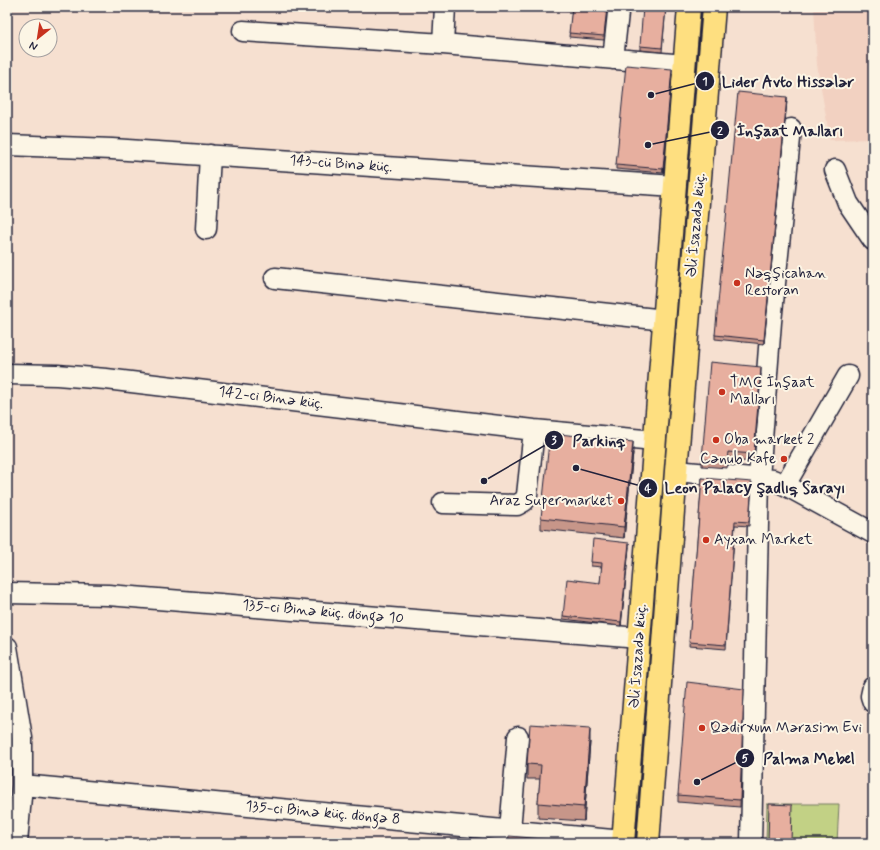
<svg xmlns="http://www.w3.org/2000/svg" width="880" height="850" font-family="Mynerve,sans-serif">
  <rect width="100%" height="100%" fill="#f6e0d0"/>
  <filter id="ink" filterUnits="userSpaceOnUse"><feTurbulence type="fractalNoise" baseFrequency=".025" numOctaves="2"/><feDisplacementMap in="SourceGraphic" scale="8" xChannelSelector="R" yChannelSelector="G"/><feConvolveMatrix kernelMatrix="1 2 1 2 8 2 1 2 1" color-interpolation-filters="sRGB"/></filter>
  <g filter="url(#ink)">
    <path fill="#f2d1c1" d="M814,7H873V139L830,140L817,65Z"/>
    <path fill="#c2d185" stroke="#727a60" d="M767,804H839L837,843H766Z"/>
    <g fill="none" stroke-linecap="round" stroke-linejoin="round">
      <g stroke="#22223b" stroke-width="23">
        <path id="minor" d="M243,31L443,44L685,65
          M443,44L445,7
          M613,59L618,13
          M7,145L112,149L675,186
          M835,170L848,203L873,240
          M206,229L210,155
          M275,278L665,320
          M7,374L57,375L106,379L534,430L655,441
          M676,471L773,480L785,485L873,533
          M785,485L848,376
          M443,503L517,505L524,501L527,495L534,430
          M7,593L108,595L639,638
          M7,647L22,738V785L17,843
          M873,687L871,696L873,702
          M22,785L623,841
          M510,830L518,737
          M751,843L759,478L771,322L791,129"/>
      </g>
      <g stroke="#22223b" stroke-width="25">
        <path id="major" d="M623,843L689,7
          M648,843L676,471L714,7"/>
      </g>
      <use href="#minor" stroke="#fcf5e5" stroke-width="20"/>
      <use href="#major" stroke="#fedf80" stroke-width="22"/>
    </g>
    <path fill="#c79689" stroke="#22223b" d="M557,7H607L604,40L569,37L572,10L557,9Z
      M666,7L662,52L640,50V46Z
      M672,73L663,173L616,169V165Z
      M787,100L764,344L715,339V335Z
      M761,374L754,462L728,460L727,468L702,466V459Z
      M633,453L624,538L541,529V518Z
      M702,478L752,486L749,526L735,525L726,649L689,646Z
      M629,547L621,626L563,619V616L600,583L602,567L591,566V562Z
      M744,689L740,807L678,802V795Z
      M590,742L584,821L538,818V803L540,779H527V764Z"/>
    <path fill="#a27a6f" stroke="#22223b" d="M672,69V73L663,173V169Z
      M787,97V100L764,344V340Z
      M761,367V374L754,462V454Z
      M633,442V453L624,538V527Z
      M629,543V547L621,626V622Z
      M590,728V742L584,821V807Z"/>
    <path fill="#e7af9f" stroke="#22223b" d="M572,7H607L604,36L569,33Z
      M643,7H666L662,48L640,46Z
      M626,65L672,69L663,169L616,165Z
      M738,92L787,97L764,340L715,335Z
      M710,362L761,367L754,454L728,452L727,461L702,459Z
      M550,433L633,442L624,527L541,518Z
      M702,478L752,482L749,522L735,521L726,645L689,642Z
      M593,539L629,543L621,622L563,616L567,579L600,583L602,563L591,562Z
      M687,682L744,689L740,800L678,795Z
      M530,724L590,728L584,807L538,803L541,765L527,764Z
      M769,804L792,805L791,843H768Z
      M509,836L590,843H508Z"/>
  </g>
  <g fill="#c8321e" stroke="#fcf5e5" stroke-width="1.5">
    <circle cx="737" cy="283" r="4"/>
    <circle cx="722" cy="392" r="4"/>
    <circle cx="716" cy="440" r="4"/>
    <circle cx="784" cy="459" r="4"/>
    <circle cx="621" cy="501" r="4"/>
    <circle cx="706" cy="540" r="4"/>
    <circle cx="702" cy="728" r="4"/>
  </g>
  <g text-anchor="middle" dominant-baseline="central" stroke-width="4" stroke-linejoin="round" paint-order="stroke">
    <g font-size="15" fill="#22223b" stroke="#fcf5e5">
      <text transform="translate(341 164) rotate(4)">143-cü Binə küç.</text>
      <text transform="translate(696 225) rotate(-85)">Əli İsazadə küç.</text>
      <text transform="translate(271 398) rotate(7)">142-ci Binə küç.</text>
      <text transform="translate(323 612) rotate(5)">135-ci Binə küç. döngə 10</text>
      <text transform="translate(638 656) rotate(-86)">Əli İsazadə küç.</text>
      <text transform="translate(323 813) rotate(5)">135-ci Binə küç. döngə 8</text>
    </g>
    <g font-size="15" fill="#22223b" stroke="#fcf5e5" text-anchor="start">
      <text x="745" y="274">Nəqşicahan<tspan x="745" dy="17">Restoran</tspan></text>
      <text x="730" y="383">TMC İnşaat<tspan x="730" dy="17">Malları</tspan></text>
      <text x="724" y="440">Oba market 2</text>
      <text x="776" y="459" text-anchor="end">Cənub Kafe</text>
      <text x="613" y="501" text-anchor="end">Araz Supermarket</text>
      <text x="714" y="540">Ayxan Market</text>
      <text x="710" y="728">Qədirxum Mərasim Evi</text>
    </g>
  </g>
  <path fill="none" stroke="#22223b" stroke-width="1.5" d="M651 95L705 81M648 145L720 130M484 481L554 440M576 468L648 488M697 782L745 758"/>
  <g fill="#22223b" stroke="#fcf5e5" stroke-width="1.5">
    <circle cx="651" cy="95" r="4"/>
    <circle cx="648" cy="145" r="4"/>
    <circle cx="484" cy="481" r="4"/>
    <circle cx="576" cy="468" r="4"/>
    <circle cx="697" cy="782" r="4"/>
    <circle cx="705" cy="81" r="10"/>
    <circle cx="720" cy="130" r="10"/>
    <circle cx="554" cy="440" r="10"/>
    <circle cx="648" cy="488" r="10"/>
    <circle cx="745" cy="758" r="10"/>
  </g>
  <g font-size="12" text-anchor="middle" font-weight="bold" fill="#fff">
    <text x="705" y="85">1</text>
    <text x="720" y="135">2</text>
    <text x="554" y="444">3</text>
    <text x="648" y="492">4</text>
    <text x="745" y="762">5</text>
  </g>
  <g font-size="16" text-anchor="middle" font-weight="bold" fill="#22223b" stroke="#fcf5e5" stroke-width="4" stroke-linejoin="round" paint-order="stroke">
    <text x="788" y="87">Lider Avto Hissələr</text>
    <text x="790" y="136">İnşaat Malları</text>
    <text x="599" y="446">Parkinq</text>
    <text x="755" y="493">Leon Palaсу Şadlıq Sarayı</text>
    <text x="809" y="764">Palma Mebel</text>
  </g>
  <rect width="880" height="850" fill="none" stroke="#fcf5e5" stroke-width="24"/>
  <rect x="12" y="12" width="856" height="826" fill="none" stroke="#22223b" stroke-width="1.5" filter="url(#ink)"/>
  <g transform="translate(38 38) rotate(210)"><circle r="19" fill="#fcf5e5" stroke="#a5a1a1"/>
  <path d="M0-3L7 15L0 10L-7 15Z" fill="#c8321e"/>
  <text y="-6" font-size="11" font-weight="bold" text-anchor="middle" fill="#22223b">N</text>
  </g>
</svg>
